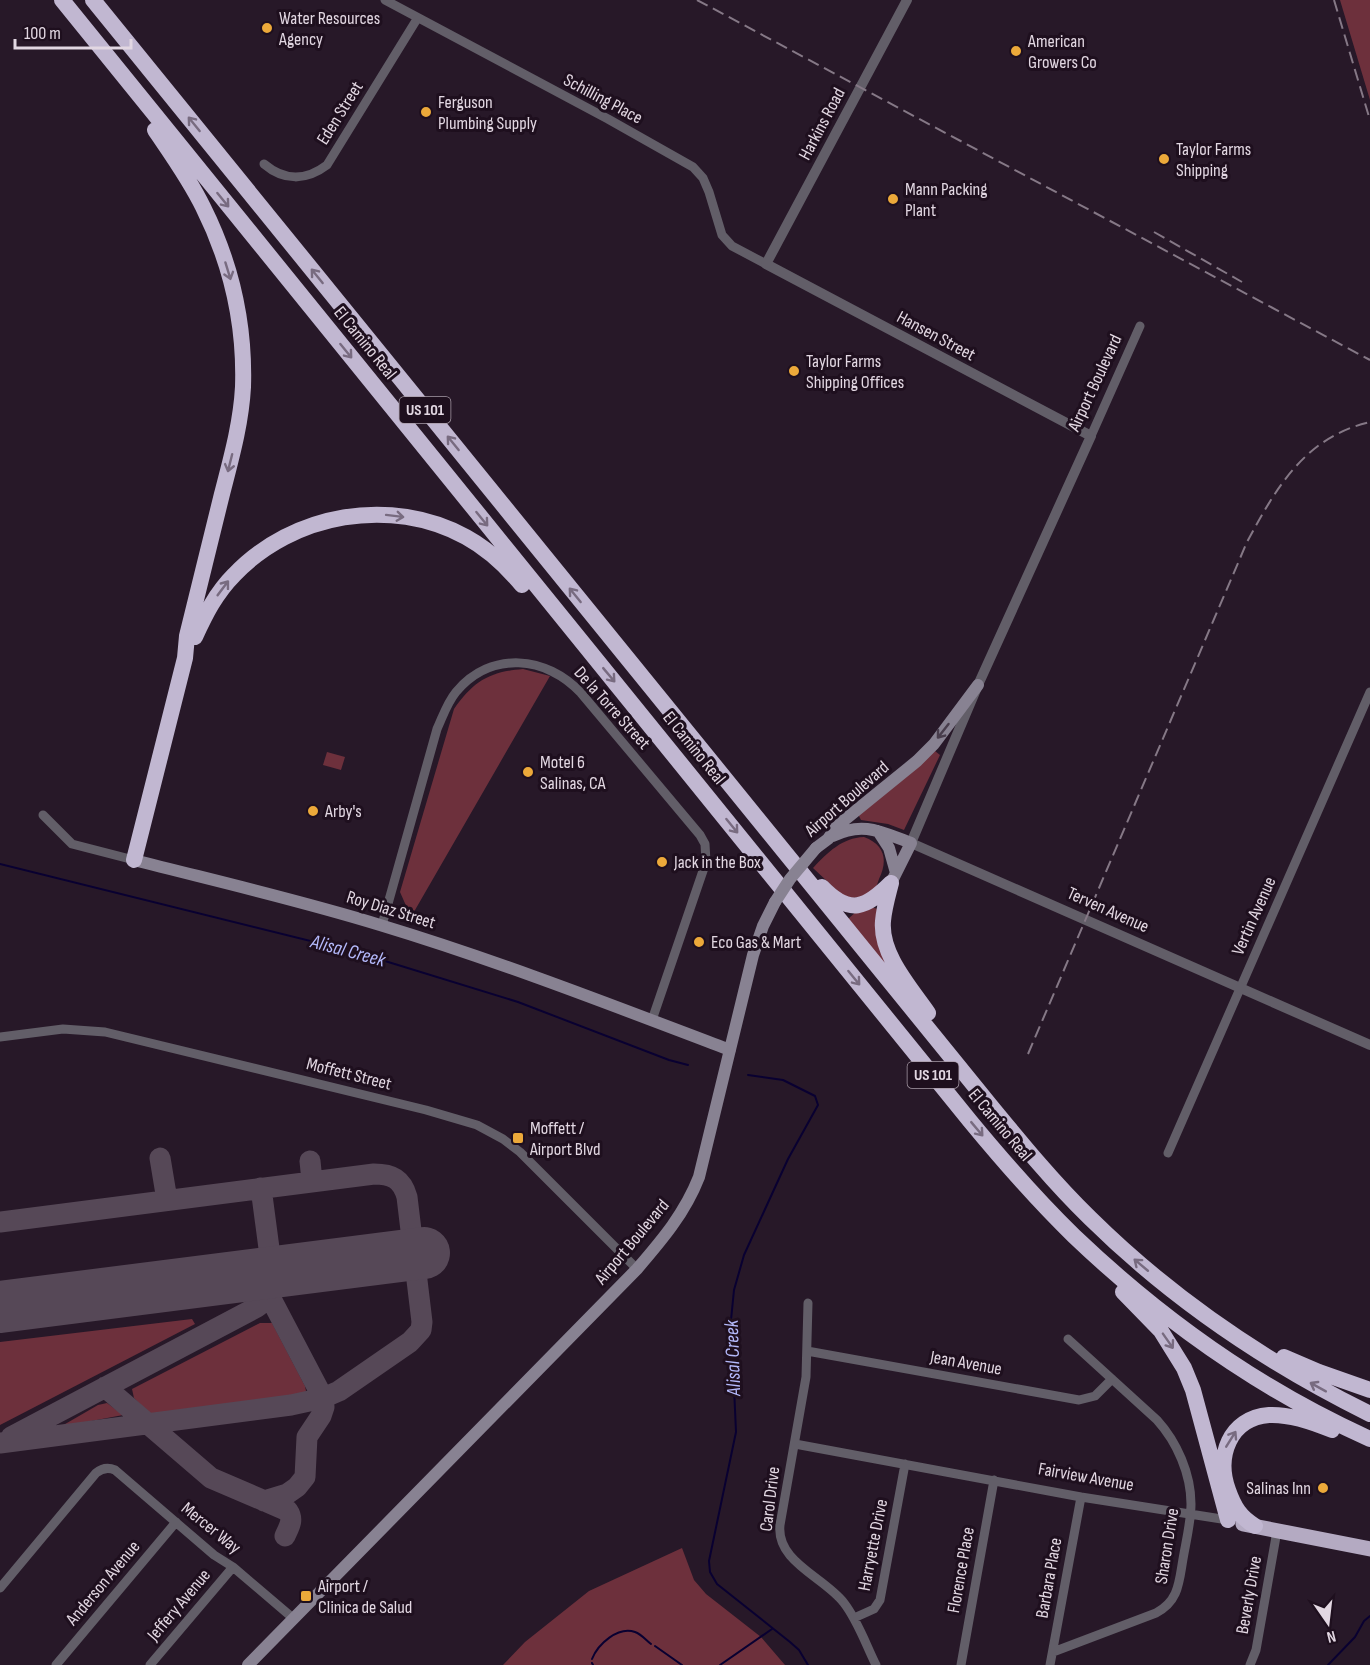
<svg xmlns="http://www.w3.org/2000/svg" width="1370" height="1665" font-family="'Sofia Sans Condensed',sans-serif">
  <rect width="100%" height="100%" fill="#271828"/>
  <path fill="#6d303c" d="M1340,0H1370V100Z
    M523,669L550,676L411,917L400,892L454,709C474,681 489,672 523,669Z
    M935,751L940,755L904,830L888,824L861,820L858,814Z
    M327,752L345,757L341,770L323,765Z
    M864,837C885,845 888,860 879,879C877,885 875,892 869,895C863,898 852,898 845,898L813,868C828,852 842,838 864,837Z
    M870,907L878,909L894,975L848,919L857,911Z
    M192,1319L195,1324L0,1425V1342Z
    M260,1323H272L305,1386L306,1391L300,1396L149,1414L134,1398L132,1389Z
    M107,1403L123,1415L60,1427L98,1405Z
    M682,1548L694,1580L706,1594L761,1637L785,1665H503L525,1642L589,1591Z"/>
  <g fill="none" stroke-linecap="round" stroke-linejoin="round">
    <path stroke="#090031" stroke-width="2" d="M0,864L359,953L518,1002L669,1060L688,1065
      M748,1075L783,1080L815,1096L818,1105L788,1159L744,1255L734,1290L731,1320L736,1432L709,1561L710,1572L717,1584L790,1642L799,1650L808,1665
      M655,1646L682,1665
      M592,1659C598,1644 618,1626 635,1632C641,1634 646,1640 651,1644
      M592,1663L593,1665
      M720,1665L772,1629
      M1328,1665L1355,1637L1364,1621L1370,1616"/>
    <path stroke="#564857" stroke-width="21" d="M160,1158L167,1200
      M310,1161L312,1181
      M0,1222L374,1174C392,1174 402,1179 407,1197L422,1322L421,1330L410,1342L339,1391L323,1398L291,1405L0,1443
      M105,1387L211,1478L288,1511C294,1520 289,1527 285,1536
      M11,1437L257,1307L270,1297L274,1286L261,1188
      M264,1501L287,1494L297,1487L305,1477L307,1437L321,1416L324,1407L323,1398L270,1297"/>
    <path stroke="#564857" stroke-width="52" d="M0,1307L424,1253"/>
    <path stroke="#625e68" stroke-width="9" d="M385,0L608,119L693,167L703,178L709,192L722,235L732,246L766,264
      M264,164C284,181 306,181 327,165L417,19
      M1091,436L1140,326
      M43,815L72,844L134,860
      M382,925L437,729C443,716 447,703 456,692C491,650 547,656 581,693L700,835L705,844L706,862L652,1020
      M0,1037L63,1029L105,1032L426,1110L477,1125L503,1139L520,1152L637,1269
      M1168,1153L1370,692
      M808,1303L806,1377L780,1525C776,1562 824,1577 844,1603C858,1621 866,1645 876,1665
      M807,1351L1079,1400L1095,1396L1112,1379
      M795,1444L1081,1497L1228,1520
      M0,1588L96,1473C102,1468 108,1467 115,1470L214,1555L233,1567L294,1619
      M854,1618L874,1609L880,1600L905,1464
      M1053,1652L1156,1613C1179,1601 1179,1582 1183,1559C1186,1541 1191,1522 1191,1504C1191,1474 1177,1442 1157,1420L1068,1339
      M56,1665L176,1522
      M150,1665L233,1567
      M961,1665L994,1480
      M1050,1665L1081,1497
      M1250,1665L1256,1650L1277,1531"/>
    <path stroke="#625e68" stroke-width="10" d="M907,0L766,264L1091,436L978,685L911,843L1370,1045"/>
    <path stroke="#888292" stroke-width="12" d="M878,831L889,848L896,873
      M833,836C863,821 881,832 911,843L891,883
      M816,848L828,839L837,826L917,761L934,744L978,685
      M134,860C216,881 299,900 380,925C499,961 614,1006 730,1050
      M248,1665L637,1269C662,1240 685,1213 699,1177L753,955L763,926L775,902"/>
    <path stroke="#b4aac2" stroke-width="15" d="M1243,1524L1370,1549"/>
    <path stroke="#c1b7d1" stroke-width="16" d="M62,0L970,1121C1003,1161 1037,1200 1074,1236C1160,1318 1261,1390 1370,1439
      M93,0L990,1105C1022,1144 1054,1183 1090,1218C1172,1299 1267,1363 1370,1414
      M195,637C205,615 216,593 234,575C293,513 391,496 466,537C488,549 506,566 522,585
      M134,860L185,658L187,636C199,589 210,541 222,494C231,459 241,424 243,387C245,325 231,263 203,207C190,180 172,155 155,130
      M891,883C888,895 884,908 883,921C880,954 910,987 928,1013
      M822,887C850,916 866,908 891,883
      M1123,1292L1161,1331L1184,1368L1193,1390L1228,1520
      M1284,1357L1319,1372L1370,1390
      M1255,1526C1240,1517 1234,1507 1228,1490C1216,1457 1229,1418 1269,1415C1290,1414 1313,1422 1332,1430"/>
    <path stroke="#857886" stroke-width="2" stroke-dasharray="12 6" stroke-linecap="butt" d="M697,0L1370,360
      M1334,0L1370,120
      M1154,232L1242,282
      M1028,1054L1247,542C1276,488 1305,437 1370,422"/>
    <path stroke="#888292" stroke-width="12" d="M775,902L790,879L816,848"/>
  </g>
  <defs><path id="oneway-shaft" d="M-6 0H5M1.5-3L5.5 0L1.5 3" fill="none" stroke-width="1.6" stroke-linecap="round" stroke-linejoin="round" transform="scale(1.5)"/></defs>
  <g stroke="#786b80">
    <use href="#oneway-shaft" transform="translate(194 124) rotate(-129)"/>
    <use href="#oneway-shaft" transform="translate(223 200) rotate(51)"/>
    <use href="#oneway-shaft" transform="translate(228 271) rotate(73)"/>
    <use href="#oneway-shaft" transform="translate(317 276) rotate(-129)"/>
    <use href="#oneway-shaft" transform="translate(346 351) rotate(51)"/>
    <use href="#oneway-shaft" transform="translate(453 443) rotate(-129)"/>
    <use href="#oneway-shaft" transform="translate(230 463) rotate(104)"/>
    <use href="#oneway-shaft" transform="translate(395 516) rotate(7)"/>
    <use href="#oneway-shaft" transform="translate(482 519) rotate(51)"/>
    <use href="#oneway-shaft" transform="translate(223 588) rotate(-53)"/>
    <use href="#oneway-shaft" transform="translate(575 595) rotate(-129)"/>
    <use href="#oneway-shaft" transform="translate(609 675) rotate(50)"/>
    <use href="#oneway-shaft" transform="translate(732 826) rotate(51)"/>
    <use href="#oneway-shaft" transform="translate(854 978) rotate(51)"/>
    <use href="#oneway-shaft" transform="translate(977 1129) rotate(50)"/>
    <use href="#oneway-shaft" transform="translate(1141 1265) rotate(-140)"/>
    <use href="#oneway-shaft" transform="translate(1168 1341) rotate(55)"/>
    <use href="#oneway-shaft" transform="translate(1318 1387) rotate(-151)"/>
    <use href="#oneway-shaft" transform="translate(1231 1439) rotate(-58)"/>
  </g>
  <use stroke="#483d4c" href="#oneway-shaft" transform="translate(943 731) rotate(128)"/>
  <g fill="#eca93a" stroke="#1e0f1e" stroke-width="2">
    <circle cx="267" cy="28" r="6"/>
    <circle cx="1016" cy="51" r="6"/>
    <circle cx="426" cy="112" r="6"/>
    <circle cx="1164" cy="159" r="6"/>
    <circle cx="893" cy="199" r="6"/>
    <circle cx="794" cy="371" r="6"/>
    <circle cx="528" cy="772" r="6"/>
    <circle cx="313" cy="811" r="6"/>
    <circle cx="662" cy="862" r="6"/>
    <circle cx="699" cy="942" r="6"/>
    <rect x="512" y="1132" width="12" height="12" rx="3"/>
    <circle cx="1323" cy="1488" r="6"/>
    <rect x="300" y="1590" width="12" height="12" rx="3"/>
  </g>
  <g text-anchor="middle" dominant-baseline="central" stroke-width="6" stroke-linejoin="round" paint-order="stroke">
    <g fill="#1e0f1e" stroke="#a79ba7" stroke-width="1.5">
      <rect x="399.5" y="397" width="51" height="26" rx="4.5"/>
      <rect x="907.5" y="1062" width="51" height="26" rx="4.5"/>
    </g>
    <g font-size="16" font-weight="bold" fill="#e2d7e2">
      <text x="425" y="410">US 101</text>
      <text x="933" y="1075">US 101</text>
    </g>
    <g font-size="18" fill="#e2d7e2" stroke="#1e0f1e" text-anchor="start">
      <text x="279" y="18">Water Resources<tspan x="279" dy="21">Agency</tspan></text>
      <text x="1028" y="41">American<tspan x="1028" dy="21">Growers Co</tspan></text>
      <text x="438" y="102">Ferguson<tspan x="438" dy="21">Plumbing Supply</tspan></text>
      <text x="1176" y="149">Taylor Farms<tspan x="1176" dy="21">Shipping</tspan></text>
      <text x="905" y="189">Mann Packing<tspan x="905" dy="21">Plant</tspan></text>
      <text x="806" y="361">Taylor Farms<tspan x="806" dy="21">Shipping Offices</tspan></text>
      <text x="540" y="762">Motel 6<tspan x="540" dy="21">Salinas, CA</tspan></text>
      <text x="325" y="811">Arby's</text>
      <text x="674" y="862">Jack in the Box</text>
      <text x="711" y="942">Eco Gas &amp; Mart</text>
      <text x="530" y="1128">Moffett /<tspan x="530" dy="21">Airport Blvd</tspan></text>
      <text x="1311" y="1488" text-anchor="end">Salinas Inn</text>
      <text x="318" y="1586">Airport /<tspan x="318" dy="21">Clinica de Salud</tspan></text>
    </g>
    <g font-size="18" fill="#e2d7e2" stroke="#1e0f1e">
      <text transform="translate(603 99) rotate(28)">Schilling Place</text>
      <text transform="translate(340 113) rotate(-58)">Eden Street</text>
      <text transform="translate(822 124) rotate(-62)">Harkins Road</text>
      <text transform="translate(936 336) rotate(28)">Hansen Street</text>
      <text transform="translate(365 343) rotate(51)">El Camino Real</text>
      <text transform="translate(1095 383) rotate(-65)">Airport Boulevard</text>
      <text transform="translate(612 708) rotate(48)">De la Torre Street</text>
      <text transform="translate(694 748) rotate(51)">El Camino Real</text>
      <text transform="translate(847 799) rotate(-41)">Airport Boulevard</text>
      <text transform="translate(391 910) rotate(17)">Roy Diaz Street</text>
      <text transform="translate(1108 910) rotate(24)">Terven Avenue</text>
      <text transform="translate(1254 916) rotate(-66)">Vertin Avenue</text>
      <text transform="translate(349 1074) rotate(14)">Moffett Street</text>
      <text transform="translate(1000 1125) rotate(50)">El Camino Real</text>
      <text transform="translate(632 1242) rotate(-50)">Airport Boulevard</text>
      <text transform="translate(966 1363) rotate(10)">Jean Avenue</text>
      <text transform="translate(1086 1477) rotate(10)">Fairview Avenue</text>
      <text transform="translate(770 1499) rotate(-83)">Carol Drive</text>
      <text transform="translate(211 1528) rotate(39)">Mercer Way</text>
      <text transform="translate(873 1545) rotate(-79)">Harryette Drive</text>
      <text transform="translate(1167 1546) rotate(-81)">Sharon Drive</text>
      <text transform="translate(961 1570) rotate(-80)">Florence Place</text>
      <text transform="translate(1049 1578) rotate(-80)">Barbara Place</text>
      <text transform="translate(103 1583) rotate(-50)">Anderson Avenue</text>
      <text transform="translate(1249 1595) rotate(-80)">Beverly Drive</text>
      <text transform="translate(179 1605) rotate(-50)">Jeffery Avenue</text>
    </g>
    <g font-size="20" font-style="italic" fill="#b4b9fb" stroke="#1e0f1e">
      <text transform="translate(348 951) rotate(15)">Alisal Creek</text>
      <text transform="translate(733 1358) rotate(-92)">Alisal Creek</text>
    </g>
  </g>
  <g transform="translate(1328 1623) rotate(166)" stroke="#1e0f1e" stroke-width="4.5" paint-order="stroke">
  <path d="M0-4.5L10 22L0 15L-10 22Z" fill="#e2d7e2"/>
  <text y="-9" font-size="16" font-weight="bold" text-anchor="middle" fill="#e2d7e2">N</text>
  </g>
  <path d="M15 39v9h116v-9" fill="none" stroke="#e2d7e2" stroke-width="3"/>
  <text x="24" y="39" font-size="18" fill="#e2d7e2" stroke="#1e0f1e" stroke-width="4.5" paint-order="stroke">100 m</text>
</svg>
